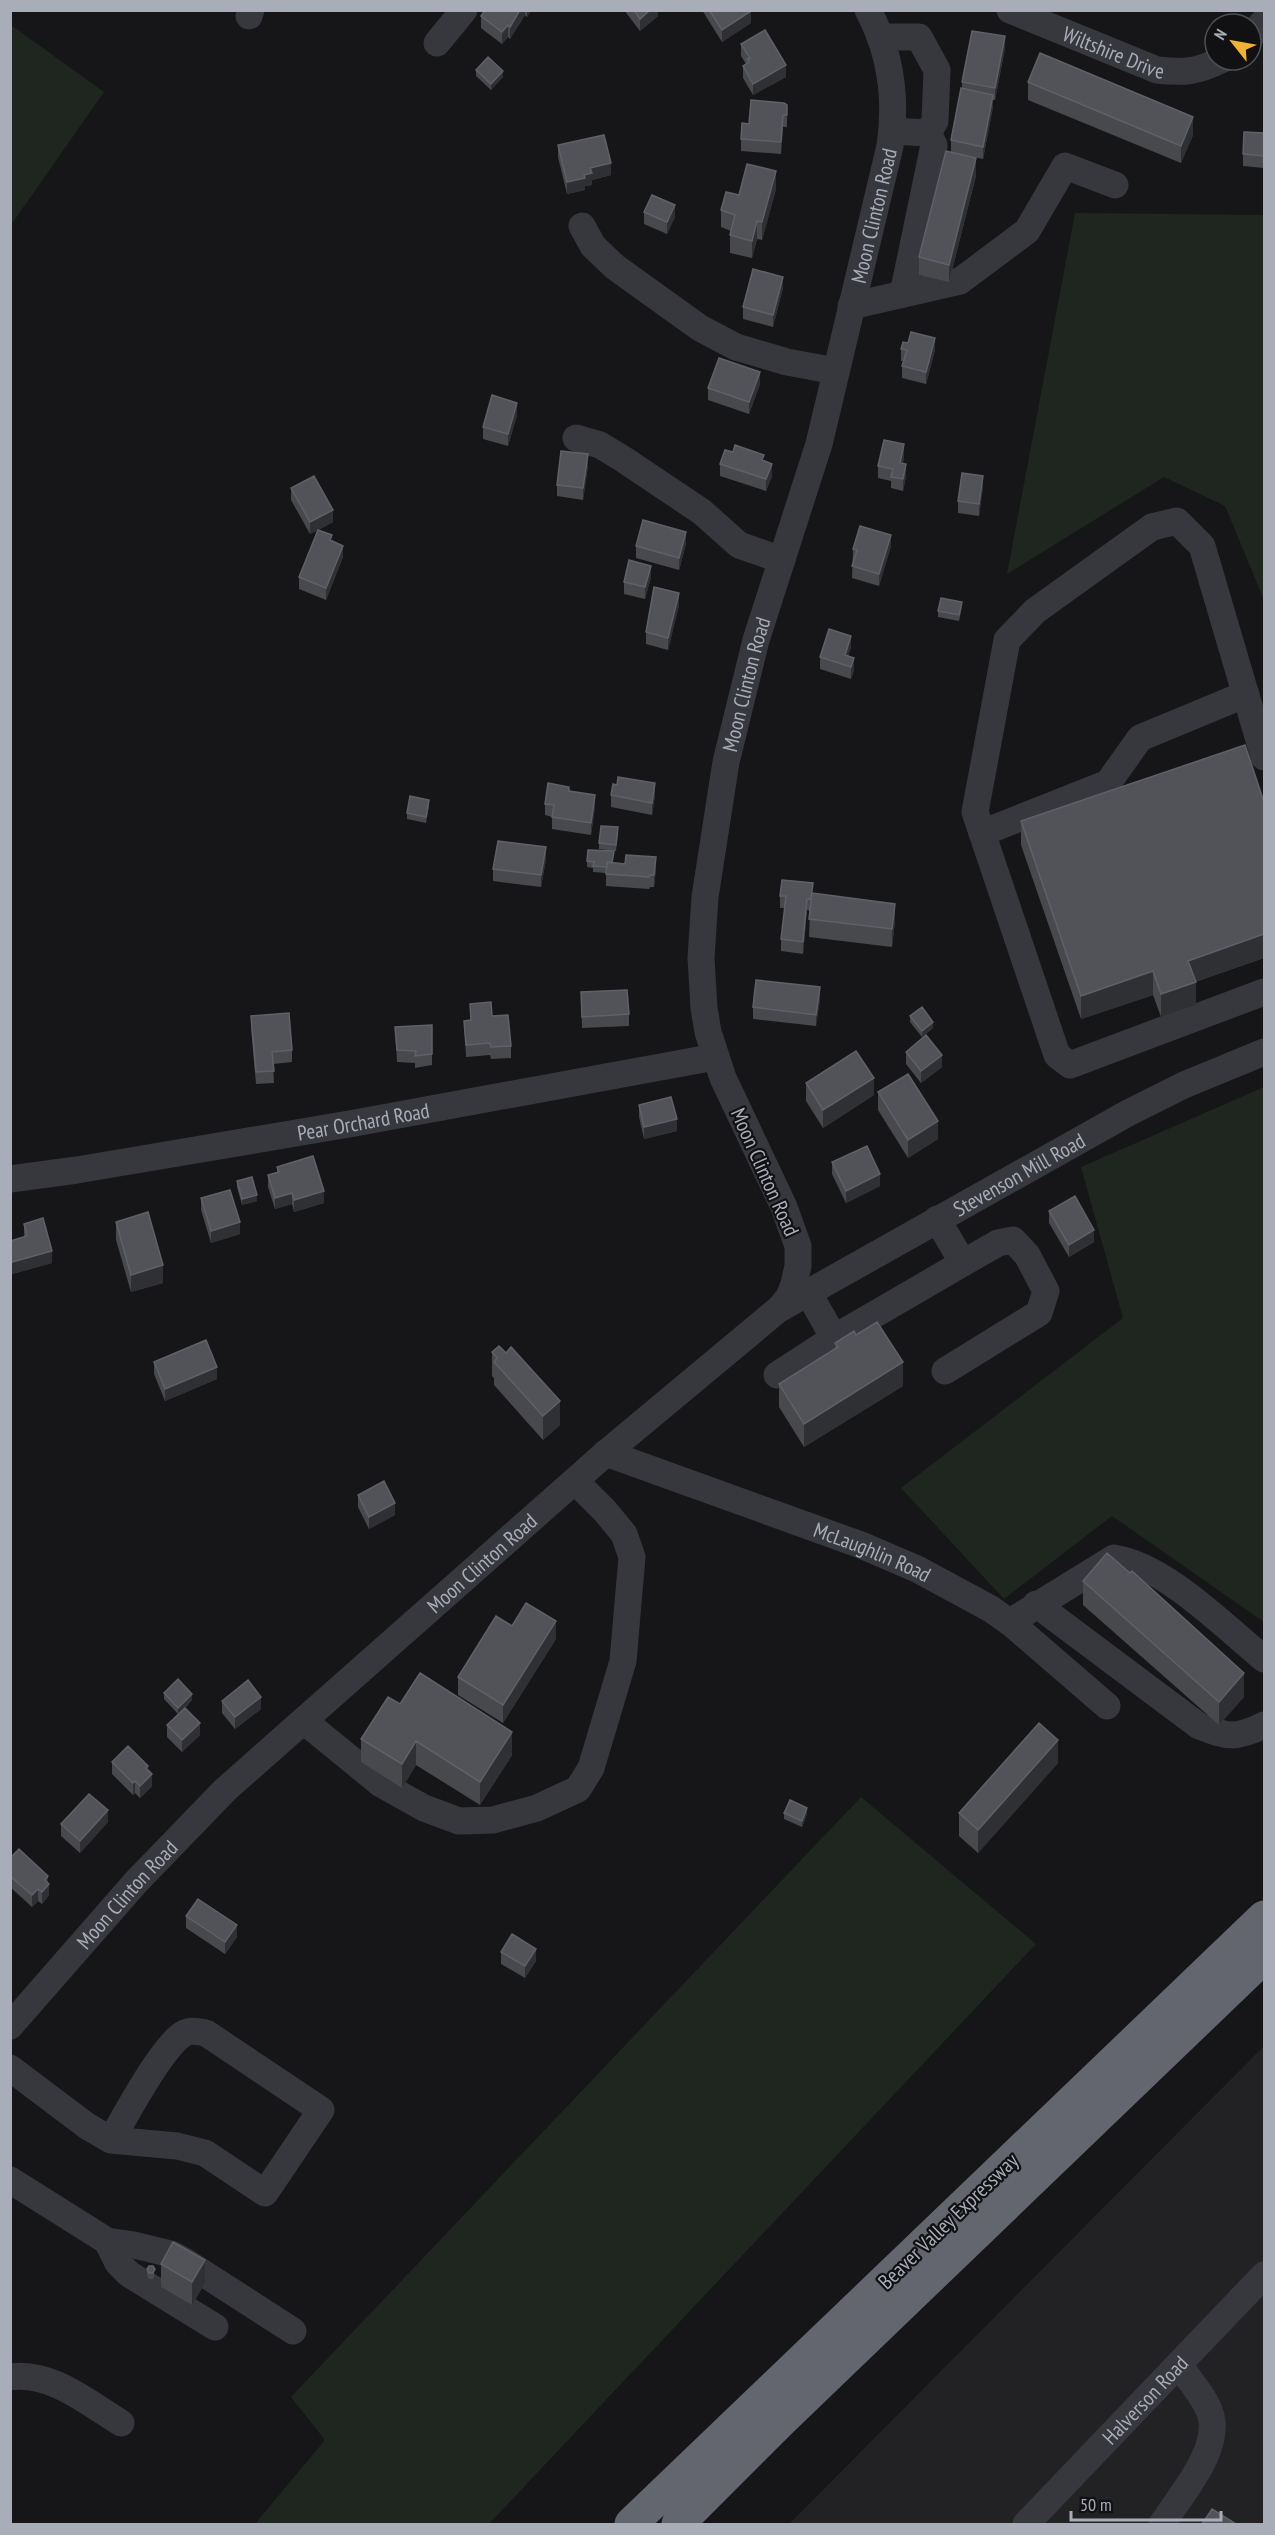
<svg xmlns="http://www.w3.org/2000/svg" width="1275" height="2535" font-family="'PT Sans Narrow',sans-serif">
  <rect width="100%" height="100%" fill="#161618"/>
  <path fill="#222225" d="M1264,2046V2524H789Z"/>
  <path fill="#1e261f" d="M11,25L104,92L11,225Z
    M1075,213L1264,215V600L1225,506L1164,477L1007,574Z
    M1264,1087V1622L1112,1516L1004,1599L901,1488L1123,1318L1081,1167Z
    M861,1797L1036,1944L489,2524H255L325,2440L291,2397Z"/>
  <g fill="none" stroke-linecap="round" stroke-linejoin="round">
    <g stroke="#37383d" stroke-width="27">
      <path id="s1" d="M1010,10L1157,70C1183,73 1197,72 1221,60"/>
      <path d="M249,16L251,10"/>
      <path d="M1251,36L1264,21"/>
      <path d="M880,37H919L937,70L935,121L928,133"/>
      <path d="M437,43L464,10"/>
      <path d="M892,131L928,133L934,145L903,294"/>
      <path d="M582,226L593,246L615,267L700,328L736,347L787,362L836,371"/>
      <path d="M851,306L960,281L1027,231L1065,166L1115,185"/>
      <path d="M576,438L600,445L623,459L702,512L739,545L782,560"/>
      <path d="M1264,757L1202,546L1177,521L1152,527L1035,611L1007,640L975,812L1057,1055L1070,1065L1264,992"/>
      <path d="M982,833L1108,783L1140,738L1246,694"/>
      <path id="s2" d="M10,1179L77,1170L355,1123L715,1057"/>
      <path id="s3" d="M781,1308L1128,1113L1184,1085L1264,1052"/>
      <path d="M834,1338L963,1263L937,1219"/>
      <path d="M945,1371L1039,1313L1046,1291L1027,1255L1013,1240L998,1243L963,1263"/>
      <path d="M777,1375L834,1338L808,1292"/>
      <path id="s4" d="M606,1453L861,1545L917,1569L991,1609L1012,1624L1107,1706"/>
      <path d="M1036,1604L1199,1726C1228,1737 1236,1739 1264,1725"/>
      <path d="M1010,1622L1114,1558C1164,1565 1224,1626 1264,1659"/>
      <path d="M304,1721L381,1784L424,1808L459,1821L493,1820L537,1808L578,1789L591,1768L623,1661L632,1557L624,1534L605,1511L575,1481"/>
      <path id="s5" d="M10,2026L136,1882L225,1790L606,1453L780,1308L789,1297L794,1284L798,1266V1246L784,1207L723,1078L708,1032L704,1008L701,958L705,897L726,762L756,640L819,444L890,146C897,98 891,53 868,10"/>
      <path d="M10,2068L87,2126L111,2140L177,2146L205,2153L265,2193L321,2110L206,2033C199,2032 190,2029 183,2034C161,2048 126,2115 111,2140"/>
      <path d="M10,2180L107,2241L134,2245L171,2254L186,2262L293,2331"/>
      <path d="M107,2241L118,2263L129,2274L215,2327"/>
      <path d="M10,2377C51,2371 88,2403 121,2423"/>
      <path id="s6" d="M1026,2524L1264,2275"/>
      <path d="M1162,2524C1180,2496 1220,2451 1211,2416C1206,2398 1189,2380 1179,2365"/>
    </g>
    <path stroke="#63666e" stroke-width="33" d="M631,2524L1264,1917
      M678,2524L782,2420L1264,1957"/>
  </g>
  <path fill="#47494d" d="M485,10H531L527,17L525,15L510,39L508,37L502,44L481,28V16Z
    M624,10H658V16L640,31Z
    M702,10H751V23L722,42Z
    M741,44L786,77L753,95L743,78V66L746,64L741,56Z
    M1005,48L995,100H993V107L983,159L958,154L976,176L949,282L919,275V257L951,152V140L962,89V82Z
    M476,70L503,77L491,90L476,76Z
    M1028,82L1193,135L1181,163L1028,100Z
    M784,103L787,117V127H783L781,154L741,151V139L749,124Z
    M1264,133V168L1243,166V154Z
    M558,145L611,175L592,180V185L585,186V190L567,194L558,157Z
    M776,189L762,240L757,239L752,258L730,253V235L731,231L721,227V210L739,195Z
    M644,212L675,217L667,234L644,224Z
    M783,288L773,327L743,319V307Z
    M901,349L935,350L926,384L902,378V366L904,361H901Z
    M760,384L749,414L708,400V388Z
    M517,415L508,446L483,439V427Z
    M904,456L903,463L906,476L903,491L891,488V481L878,478V466Z
    M720,464L772,476L766,491L720,476Z
    M588,466L583,500L557,496V485Z
    M983,487L979,516L958,513V501Z
    M291,488L333,522L318,530L332,541L343,557L326,600L299,589V577L318,530L310,534L291,500Z
    M686,544L679,570L636,558V546Z
    M891,546L879,586L852,578L853,549Z
    M651,577L645,599L624,594V582Z
    M679,605L668,650L646,644V632Z
    M962,607L959,621L938,617V611Z
    M851,647L848,656L854,670L851,679L820,669V657Z
    M617,785L655,795L652,815L611,807V795Z
    M569,791L595,807L591,835L552,829V817L545,815V804Z
    M1264,802V958L1195,982L1196,1005L1161,1017L1153,995L1081,1019L1021,845V821Z
    M429,806L426,823L407,819V813Z
    M618,833L616,851L599,849V843Z
    M546,859L541,887L493,881V869Z
    M587,861L613,863L656,869L654,887H650L649,889L606,886V873L593,872V868L587,867Z
    M813,893L895,921L892,947L809,937L810,911L807,910L803,954L781,951V939L785,908H780V896Z
    M581,992L629,1014V1026L582,1028Z
    M820,999L816,1026L753,1019V1007Z
    M470,1004L492,1016L511,1046V1058L491,1059L490,1055L466,1057L464,1021L470,1020Z
    M251,1016L292,1050V1062L273,1064L274,1083L256,1084L251,1028Z
    M910,1016L933,1028L922,1037L910,1022Z
    M432,1025V1065L415,1068V1063L397,1062L395,1027Z
    M906,1052L942,1067L921,1083L906,1064Z
    M806,1083L874,1095L823,1128L806,1101Z
    M878,1092L938,1139L908,1158L878,1110Z
    M639,1105L677,1131L644,1139L639,1117Z
    M832,1162L880,1186L846,1203L832,1174Z
    M277,1167L324,1203L294,1212L292,1204L275,1209L268,1187V1175L277,1172Z
    M237,1181L257,1201L242,1205L237,1187Z
    M201,1198L240,1234L211,1243L201,1210Z
    M1049,1211L1094,1242L1069,1257L1049,1223Z
    M116,1222L163,1283L131,1292L116,1240Z
    M24,1224L52,1263L12,1274L10,1268V1241L24,1237Z
    M856,1335L903,1386L804,1447L779,1407V1384L835,1349V1343Z
    M492,1352L560,1425L543,1440L494,1385V1378L492,1376Z
    M154,1362L217,1379L165,1401L154,1374Z
    M358,1495L395,1515L369,1529L358,1507Z
    M1083,1581L1244,1697L1219,1725L1083,1605Z
    M512,1626L556,1639L503,1723L458,1695V1677Z
    M164,1693L192,1700L185,1708L200,1735L182,1752L167,1737V1725L178,1714L164,1699Z
    M222,1701L261,1709L235,1729L222,1713Z
    M400,1704L512,1755L480,1805L416,1765L402,1788L361,1762V1739Z
    M112,1762L148,1771L152,1786L140,1798L135,1793L133,1795L112,1774Z
    M1058,1763L978,1853L959,1836V1813Z
    M784,1813L807,1814L802,1827L784,1819Z
    M108,1822L80,1853L61,1836V1824Z
    M10,1858L48,1882L49,1895L42,1904L38,1901L32,1907L10,1887Z
    M186,1916L237,1937L225,1954L186,1928Z
    M501,1952L536,1961L525,1978L501,1964Z
    M161,2264L205,2283L192,2305L161,2287Z
    M149,2266L155,2275L153,2279H149L147,2275V2269Z"/>
  <path fill="#2f3033" d="M520,10H525V15L510,39V27Z
    M527,10H531L527,17Z
    M650,10H658V16L640,31V19Z
    M751,11V23L722,42V30Z
    M508,25V37L502,44V32Z
    M1005,36V48L995,100V88Z
    M786,65V77L753,95V84Z
    M503,71V77L491,90V84Z
    M993,95V107L983,159V147Z
    M783,115V127L781,154V142Z
    M1193,117V135L1181,163V146Z
    M976,158V176L949,282V265Z
    M611,163V175L592,180V185L585,186V190L567,194V182L584,175L590,168Z
    M776,171V189L762,240V222Z
    M675,205V217L667,234V222Z
    M757,221V239L752,258V241Z
    M783,277V288L773,327V315Z
    M935,338V350L926,384V372Z
    M760,372V384L749,414V402Z
    M517,403V415L508,446V434Z
    M904,444V456L900,474V463Z
    M588,454V466L583,500V488Z
    M772,464V476L766,491V479Z
    M906,464V476L903,491V479Z
    M983,476V487L979,516V504Z
    M333,510V522L310,534V522Z
    M686,532V544L679,570V558Z
    M891,535V546L879,586V574Z
    M343,546V557L326,600V588Z
    M651,566V577L645,599V587Z
    M679,593V605L668,650V638Z
    M851,636V647L845,667V655Z
    M854,658V670L851,679V667Z
    M655,783V795L652,815V803Z
    M595,795V807L591,835V823Z
    M429,800V806L426,823V817Z
    M546,847V859L541,887V875Z
    M656,857V869L654,887V875Z
    M807,899V910L803,954V942Z
    M895,904V921L892,947V929Z
    M1264,934V958L1188,984V961Z
    M1153,971V995L1081,1019V996Z
    M1196,982V1005L1161,1017V994Z
    M820,987V999L816,1026V1015Z
    M933,1022V1028L922,1037V1031Z
    M942,1055V1067L921,1083V1071Z
    M874,1078V1095L823,1128V1110Z
    M677,1119V1131L644,1139V1127Z
    M938,1121V1139L908,1158V1140Z
    M880,1174V1186L846,1203V1191Z
    M324,1191V1203L294,1212V1200Z
    M292,1193V1204L275,1209V1198Z
    M257,1195V1201L242,1205V1199Z
    M240,1222V1234L211,1243V1231Z
    M1094,1230V1242L1069,1257V1245Z
    M52,1251V1263L12,1274V1262Z
    M163,1265V1283L131,1292V1275Z
    M903,1362V1386L804,1447V1424Z
    M217,1367V1379L165,1401V1389Z
    M560,1401V1425L543,1440V1416Z
    M395,1503V1515L369,1529V1517Z
    M556,1621V1639L503,1723V1705Z
    M1244,1673V1697L1219,1725V1702Z
    M192,1694V1700L178,1714V1708Z
    M261,1697V1709L235,1729V1717Z
    M200,1723V1735L182,1752V1740Z
    M512,1732V1755L480,1805V1782Z
    M1058,1740V1763L978,1853V1830Z
    M416,1741V1765L402,1788V1764Z
    M148,1766V1778L152,1774V1786L140,1798V1786L146,1768Z
    M135,1781V1793L133,1795V1783Z
    M807,1808V1814L802,1827V1821Z
    M108,1810V1822L80,1853V1841Z
    M48,1876V1885L49,1884V1895L42,1904V1892L45,1880Z
    M38,1889V1901L32,1907V1895Z
    M237,1925V1937L225,1954V1942Z
    M536,1949V1961L525,1978V1966Z
    M205,2260V2283L192,2305V2282Z"/>
  <path fill="#525359" stroke="#5f6168" stroke-width="1.5" d="M485,10H520L510,27L508,25L502,32L481,16Z
    M634,10H650L640,19Z
    M709,10H751V11L722,30Z
    M765,30L786,65L753,84L743,66L749,62L747,59L750,58L741,44Z
    M972,31L1005,36L995,88L962,82Z
    M1040,53L1193,117L1181,146L1028,82Z
    M488,57L503,71L491,84L476,70Z
    M961,88L993,95L983,147L951,140Z
    M751,100L784,103L787,105V115H783L781,142L741,139L742,123L749,124Z
    M1244,132L1264,133V156L1243,154Z
    M604,135L611,163L590,168L592,173L584,175L585,178L567,182L558,145Z
    M946,151L976,158L949,265L919,257Z
    M747,164L776,171L762,222L757,221L752,241L730,235L735,215L721,210L726,192L739,195Z
    M652,195L675,205L667,222L644,212Z
    M753,269L783,277L773,315L743,307Z
    M911,332L935,338L926,372L902,366L907,350L901,349L903,342L908,343Z
    M719,358L760,372L749,402L708,388Z
    M492,395L517,403L508,434L483,427Z
    M884,440L904,444L900,463L906,464L903,479L891,477L893,469L878,466Z
    M735,445L764,455L762,460L772,464L766,479L720,464L725,450L733,452Z
    M561,451L588,454L583,488L557,485Z
    M962,473L983,476L979,504L958,501Z
    M314,476L333,510L310,522L291,488Z
    M643,520L686,532L679,558L636,546Z
    M860,526L891,535L879,574L852,566L857,550L853,549Z
    M318,530L332,535L330,540L343,546L326,588L299,577Z
    M629,560L651,566L645,587L624,582Z
    M654,587L679,593L668,638L646,632Z
    M941,598L962,602L959,615L938,611Z
    M829,629L851,636L845,655L854,658L851,667L820,657Z
    M1245,745L1264,802V934L1188,961L1196,982L1161,994L1153,971L1081,996L1021,821Z
    M618,777L655,783L652,803L611,795L613,784L617,785Z
    M548,783L569,787V791L595,795L591,823L552,817L554,805L545,804Z
    M410,796L429,800L426,817L407,813Z
    M601,826L618,827L616,845L599,843Z
    M498,841L546,847L541,875L493,869Z
    M588,850L614,851L612,863L607,862V867L593,866L594,862L587,861Z
    M626,855L656,857L654,875H650L649,877L606,874L607,862L625,864Z
    M782,880L813,883L811,899H807L803,942L781,939L786,896H780Z
    M812,893L895,904L892,929L809,919Z
    M756,980L820,987L816,1015L753,1007Z
    M627,990L629,1014L582,1017L581,992Z
    M491,1002L492,1016L508,1015L511,1046L491,1047L490,1043L466,1045L464,1021L471,1020L470,1004Z
    M922,1007L933,1022L922,1031L910,1016Z
    M289,1013L292,1050L272,1052L274,1071L256,1072L251,1016Z
    M432,1025V1054L415,1056L416,1051L397,1050L395,1027Z
    M926,1035L942,1055L921,1071L906,1052Z
    M856,1051L874,1078L823,1110L806,1083Z
    M908,1074L938,1121L908,1140L878,1092Z
    M671,1097L677,1119L644,1127L639,1105Z
    M867,1146L880,1174L846,1191L832,1162Z
    M313,1156L324,1191L294,1200L292,1193L275,1198L268,1175L279,1172L277,1167Z
    M252,1177L257,1195L242,1199L237,1181Z
    M230,1190L240,1222L211,1231L201,1198Z
    M1075,1196L1094,1230L1069,1245L1049,1211Z
    M148,1212L163,1265L131,1275L116,1222Z
    M43,1218L52,1251L12,1262L10,1256V1241L27,1236L24,1224Z
    M877,1322L903,1362L804,1424L779,1384L838,1347L835,1343L854,1331L856,1335Z
    M206,1340L217,1367L165,1389L154,1362Z
    M499,1346L506,1353L511,1347L560,1401L543,1416L494,1362L497,1358L492,1352Z
    M384,1481L395,1503L369,1517L358,1495Z
    M1107,1553L1130,1573L1132,1571L1244,1673L1219,1702L1083,1581Z
    M526,1603L556,1621L503,1705L458,1677L496,1616L512,1626Z
    M420,1673L512,1732L480,1782L416,1741L402,1764L361,1739L388,1697L400,1704Z
    M178,1679L192,1694L178,1708L164,1693Z
    M248,1680L261,1697L235,1717L222,1701Z
    M185,1708L200,1723L182,1740L167,1725Z
    M1039,1723L1058,1740L978,1830L959,1813Z
    M128,1746L148,1766L146,1768L152,1774L140,1786L135,1781L133,1783L112,1762Z
    M89,1794L108,1810L80,1841L61,1824Z
    M790,1800L807,1808L802,1821L784,1813Z
    M19,1849L48,1876L45,1880L49,1884L42,1892L38,1889L32,1895L10,1876V1858Z
    M198,1899L237,1925L225,1942L186,1916Z
    M512,1934L536,1949L525,1966L501,1952Z
    M173,2242L205,2260L192,2282L161,2264Z
    M149,2266H153L155,2269L153,2273H149L147,2269Z
    M1212,2509L1236,2524H1202Z"/>
  <g text-anchor="middle" dominant-baseline="central" stroke-width="4.5" stroke-linejoin="round" paint-order="stroke">
    <g font-size="21" fill="#a8adb8" stroke="#111113">
      <text stroke="none"><textPath href="#s1" startOffset="112">Wiltshire Drive</textPath></text>
      <text stroke="none"><textPath href="#s5" startOffset="2192">Moon Clinton Road</textPath></text>
      <text stroke="none"><textPath href="#s5" startOffset="1706">Moon Clinton Road</textPath></text>
      <text stroke="none"><textPath href="#s2" startOffset="358">Pear Orchard Road</textPath></text>
      <text transform="translate(765 1172) rotate(66)">Moon Clinton Road</text>
      <text stroke="none"><textPath href="#s3" startOffset="273">Stevenson Mill Road</textPath></text>
      <text stroke="none"><textPath href="#s4" startOffset="284">McLaughlin Road</textPath></text>
      <text stroke="none"><textPath href="#s5" startOffset="662">Moon Clinton Road</textPath></text>
      <text stroke="none"><textPath href="#s5" startOffset="176">Moon Clinton Road</textPath></text>
      <text transform="translate(948 2221) rotate(-44)">Beaver Valley Expressway</text>
      <text stroke="none"><textPath href="#s6" startOffset="172">Halverson Road</textPath></text>
    </g>
  </g>
  <rect width="1275" height="2535" fill="none" stroke="#a8adb8" stroke-width="24"/>
  <g transform="translate(1233 42) rotate(301)"><circle r="28" fill="#111113" stroke="#4d4f55" stroke-width="1.5"/>
  <path d="M0-4.5L10 22L0 15L-10 22Z" fill="#f2b134"/>
  <text y="-9" font-size="16" font-weight="bold" text-anchor="middle" fill="#a8adb8">N</text>
  </g>
  <path d="M1071 2511v9h150v-9" fill="none" stroke="#a8adb8" stroke-width="3"/>
  <text x="1080" y="2511" font-size="18" fill="#a8adb8" stroke="#111113" stroke-width="4.5" paint-order="stroke">50 m</text>
</svg>
